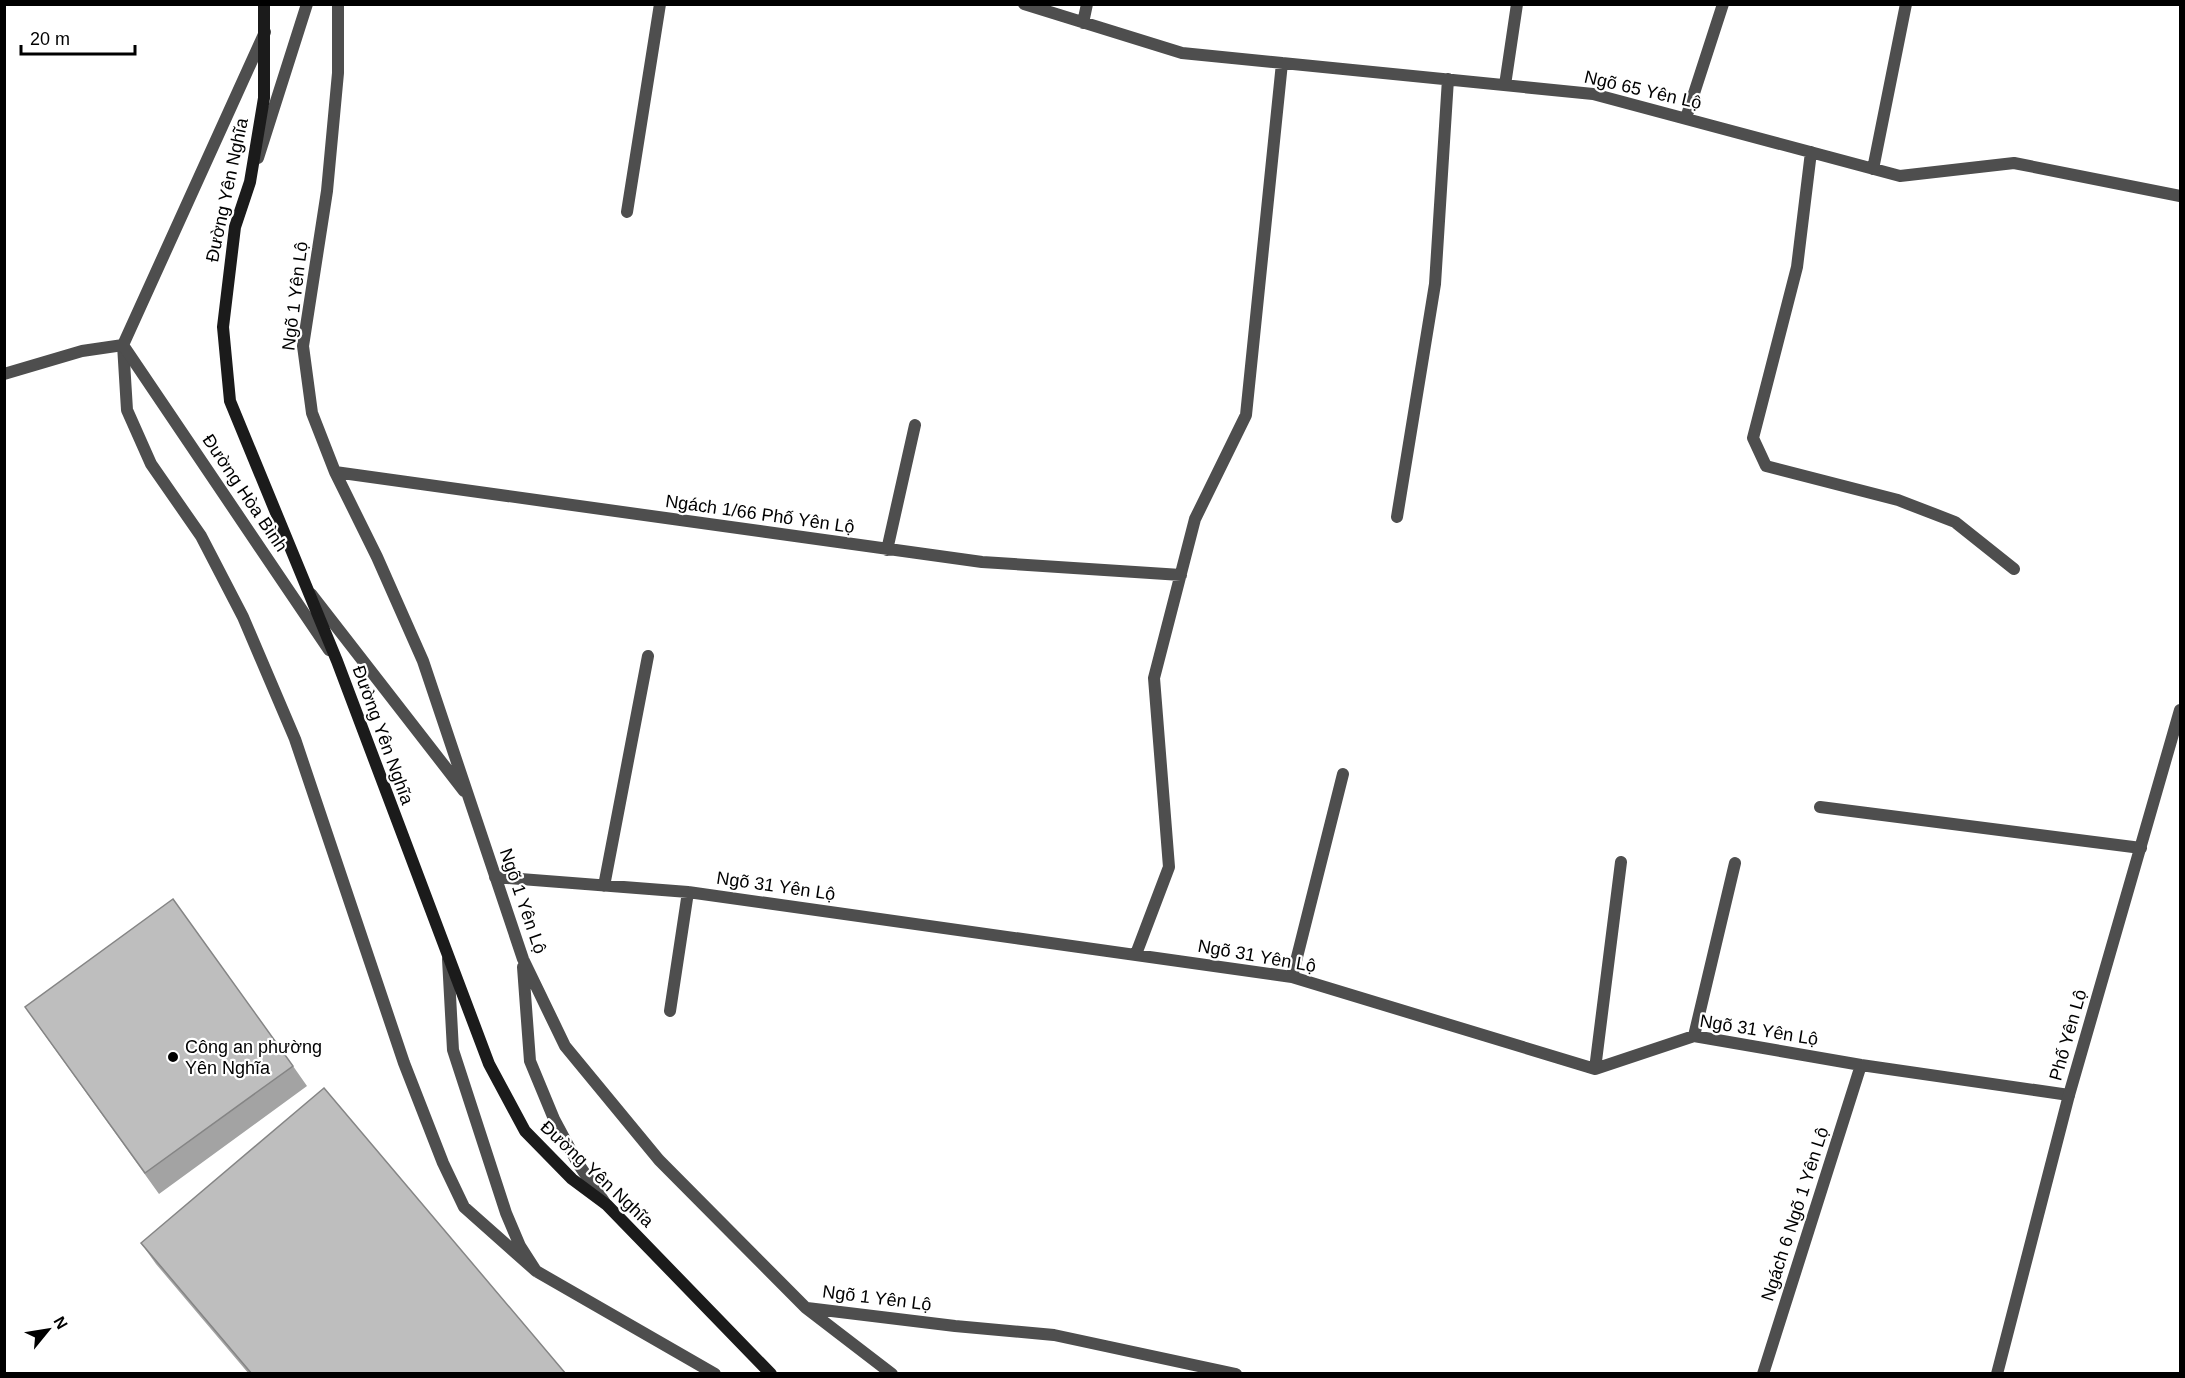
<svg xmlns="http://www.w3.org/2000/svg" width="2185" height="1378" font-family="Helvetica,sans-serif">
  <rect width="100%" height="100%" fill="#fff"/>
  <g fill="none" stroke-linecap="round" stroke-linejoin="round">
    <path stroke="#4e4e4e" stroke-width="12" d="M338,4V73L327,191L303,346L312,413L335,472L377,557L423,661L523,959L565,1046L659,1160L806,1308L892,1374
      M1024,4L1182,53L1593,94L1900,176L2014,163L2180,196
      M1083,23L1087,4
      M1505,85L1517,4
      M1686,118L1723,4
      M1811,152L1797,267L1753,438L1766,466L1898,500L1955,522L2014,569
      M258,158L307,4
      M1873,169L1906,4
      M627,212L660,4
      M123,345L127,410L151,464L201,536L243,617L295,739L404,1063L443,1163L464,1207L536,1271
      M335,472L982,562L1181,575
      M1397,517L1435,284L1448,79
      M887,550L915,425
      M311,594L464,791
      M1820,807L2141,848
      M495,877L688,892L1292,977L1595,1069L1694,1036L1861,1065L2069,1095
      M604,886L648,656
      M1136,954L1169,867L1154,678L1195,519L1246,415L1282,63
      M448,959L453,1050L506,1213L520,1246L536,1271L715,1374
      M523,967L530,1061L554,1119L577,1162L605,1203
      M1292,977L1343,774
      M670,1011L688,892
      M1694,1036L1735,863
      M1595,1069L1621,862
      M807,1308L955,1326L1054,1335L1236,1374
      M1763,1374L1861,1065"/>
    <path stroke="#4e4e4e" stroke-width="12" d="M123,345L265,32
      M4,374L82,351L123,345L329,650
      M1997,1374L2069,1095L2180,710"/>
    <path stroke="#1b1b1b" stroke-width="12" d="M264,4V98L250,182L235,227L223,327L230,401L337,661L489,1064L525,1131L572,1179L607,1205L771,1374"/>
  </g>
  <path fill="#a3a3a3" d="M39,1027L293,1066L307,1086L159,1194Z
    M141,1243L566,1374H249L156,1264Z"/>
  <path fill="#bebebe" stroke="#858585" stroke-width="1.5" d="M173,899L293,1066L145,1173L25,1007Z
    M324,1088L566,1374H252L141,1243Z"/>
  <circle fill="#000" stroke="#fff" stroke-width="2" cx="173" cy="1057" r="6"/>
  <g text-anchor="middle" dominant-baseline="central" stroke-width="4.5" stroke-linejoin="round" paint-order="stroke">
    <g font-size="18" fill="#000" stroke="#fff">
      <text transform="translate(1643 90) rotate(13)">Ngõ 65 Yên Lộ</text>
      <text transform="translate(227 190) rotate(-78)">Đường Yên Nghĩa</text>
      <text transform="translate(295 296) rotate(-83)">Ngõ 1 Yên Lộ</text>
      <text transform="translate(245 493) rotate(56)">Đường Hòa Bình</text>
      <text transform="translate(760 514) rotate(8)">Ngách 1/66 Phố Yên Lộ</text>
      <text transform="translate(383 735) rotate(70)">Đường Yên Nghĩa</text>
      <text transform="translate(776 886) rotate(8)">Ngõ 31 Yên Lộ</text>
      <text transform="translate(523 901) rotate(71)">Ngõ 1 Yên Lộ</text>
      <text transform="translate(1257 956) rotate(10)">Ngõ 31 Yên Lộ</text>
      <text transform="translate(1759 1030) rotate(9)">Ngõ 31 Yên Lộ</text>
      <text transform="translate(2068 1035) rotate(-74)">Phố Yên Lộ</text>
      <text transform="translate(597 1174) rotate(43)">Đường Yên Nghĩa</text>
      <text transform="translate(1795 1214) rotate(-72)">Ngách 6 Ngõ 1 Yên Lộ</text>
      <text transform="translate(877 1298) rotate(7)">Ngõ 1 Yên Lộ</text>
    </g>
    <g font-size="18" fill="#000" stroke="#fff" text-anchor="start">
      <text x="185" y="1047">Công an phường<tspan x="185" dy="21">Yên Nghĩa</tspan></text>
    </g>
  </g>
  <rect width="2185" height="1378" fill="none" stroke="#000000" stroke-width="12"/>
  <g transform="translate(48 1330) rotate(60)" stroke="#ffffff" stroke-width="4.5" paint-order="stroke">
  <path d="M0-4.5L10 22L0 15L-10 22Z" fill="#000000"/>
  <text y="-9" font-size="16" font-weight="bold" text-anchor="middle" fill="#000000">N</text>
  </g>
  <path d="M21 45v9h114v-9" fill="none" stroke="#000000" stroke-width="3"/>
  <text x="30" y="45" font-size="18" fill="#000000" stroke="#ffffff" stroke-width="4.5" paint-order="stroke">20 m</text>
</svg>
